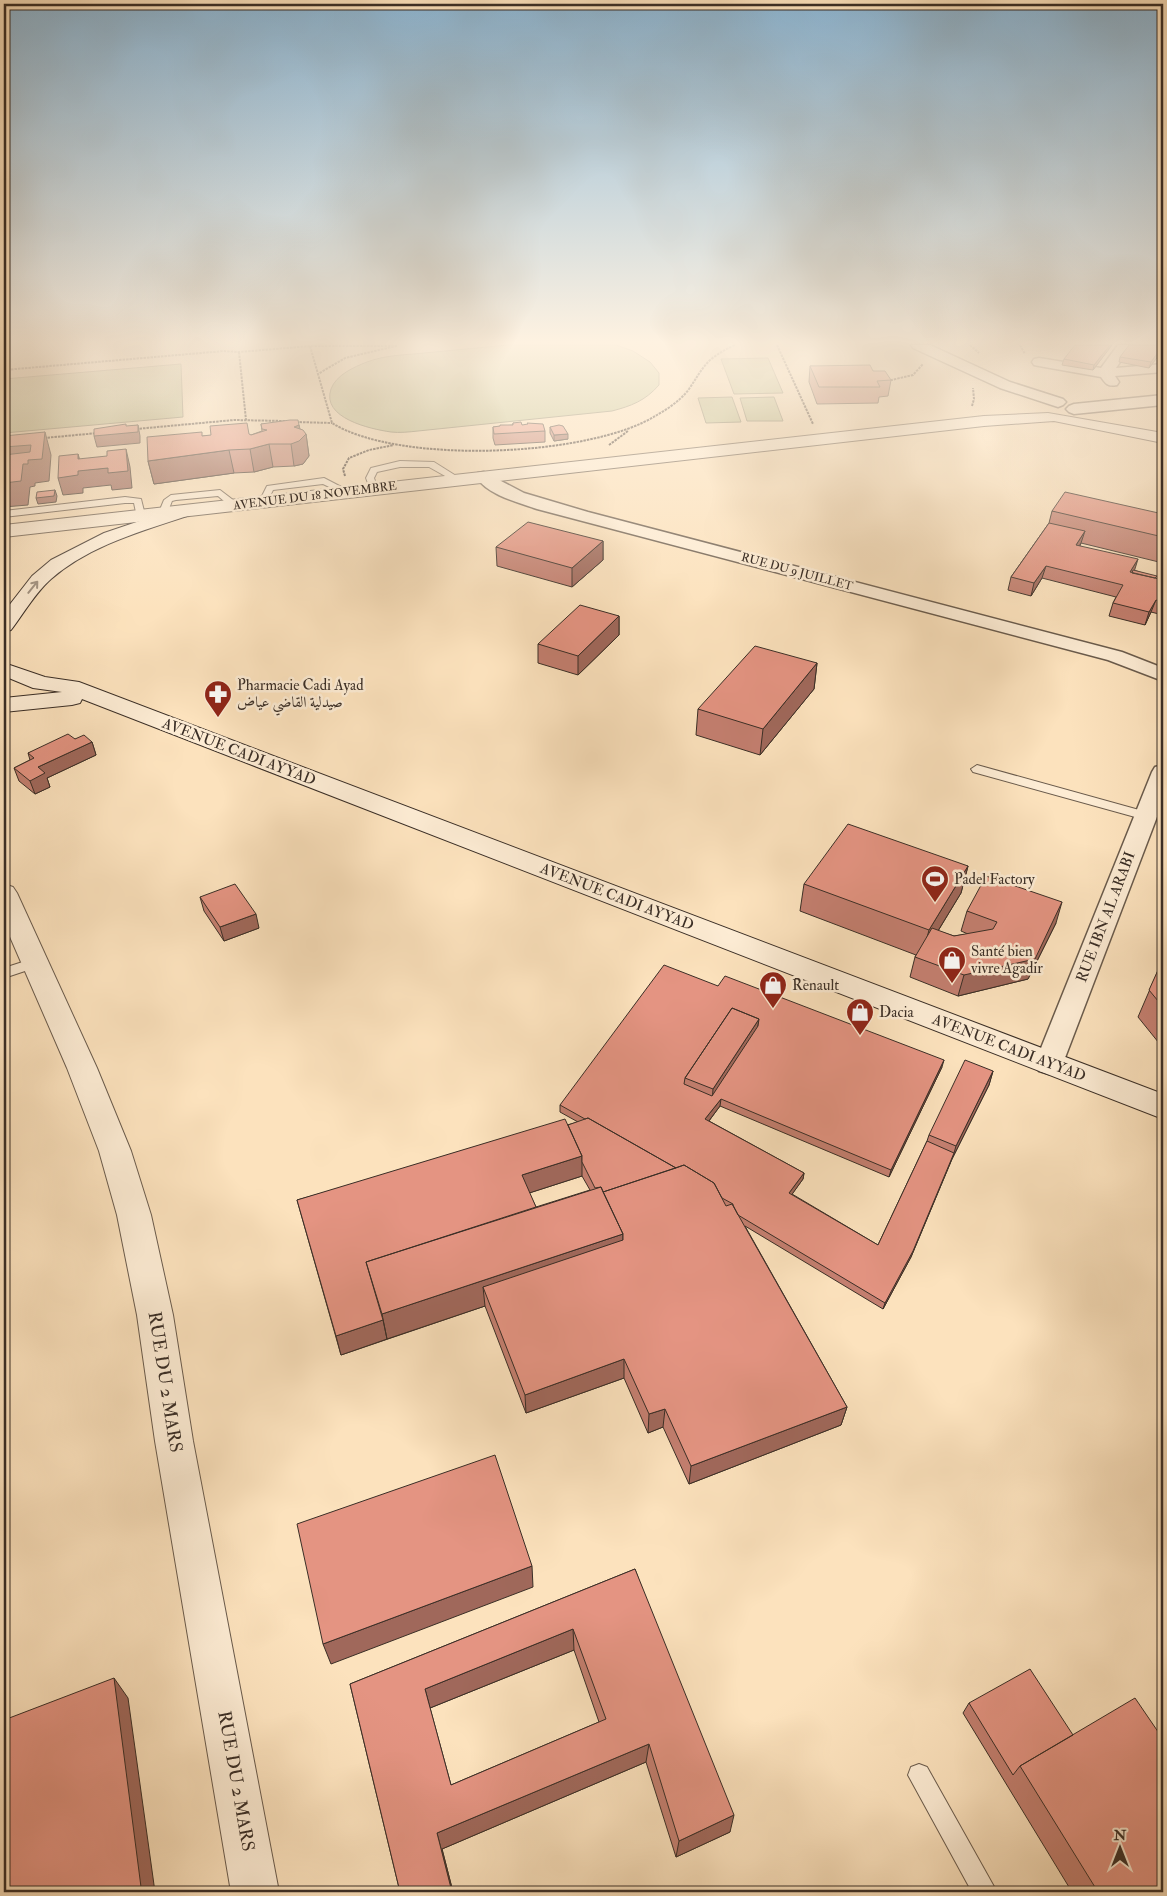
<svg xmlns="http://www.w3.org/2000/svg" width="1167" height="1896" font-family="'IM FELL Double Pica',Amiri,serif">
  <rect width="100%" height="100%" fill="#fce2bd"/>
  <filter id="stains"><feTurbulence type="fractalNoise" baseFrequency=".004" numOctaves="4"/><feColorMatrix values="0 0 0 0 .2 0 0 0 0 .09 0 0 0 0 .02 0 0 0 .5 -.17"/></filter>
  <radialGradient id="worn" r=".72"><stop offset=".6" stop-color="#630" stop-opacity="0"/><stop offset="1" stop-color="#630" stop-opacity=".3"/></radialGradient>
  <path fill="#bfc391" stroke="#7c785c" d="M508,345H616L633,351L650,362L659,373V385C645,401 631,406 612,411L418,431C409,432 399,433 391,432C370,429 321,418 331,389C336,375 354,367 367,362C385,355 405,355 424,353C452,350 480,348 508,345Z
    M768,358L783,393L734,394L721,359Z
    M181,364L183,417L4,433V379Z
    M732,397L741,422L706,423L698,398Z
    M774,397L783,421H747L740,398Z"/>
  <g fill="none" stroke-linecap="round" stroke-linejoin="round">
    <g stroke="#6a5b4c" stroke-width="2">
      <path id="service" d="M400,461L434,462L461,479L454,481L429,467H400L377,472L374,478L378,489L377,491H371L366,478L371,468Z
        M324,478L351,492L347,495L344,494L323,484L273,490L266,504H260L259,502L267,486Z
        M220,490L237,503V507H231L218,496L176,500L172,501L167,514H161L159,512L164,500L171,495Z
        M125,497L141,499L145,515L143,517H137L134,503H125L4,517V511Z
        M977,765L1150,813L1152,816L1146,820L973,772L971,769Z
        M35,958L40,960L42,963L40,966L4,978V968Z
        M919,1764L927,1767L997,1892H972L908,1775L911,1767Z"/>
    </g>
    <g stroke="#6a5b4c" stroke-width="3">
      <path id="minor" d="M911,345H930L1010,382L1063,399L1066,402L1063,405L1058,407L1000,388L913,348Z
        M1118,345H1132L1116,368L1163,364V372L1115,376L1119,382L1117,385C1108,387 1106,384 1101,377L1039,366L1034,365L1032,362L1034,359L1039,358L1101,368Z
        M1163,395V405L1074,414L1069,412L1066,409L1069,406L1074,404Z
        M484,472L524,493L588,512L1122,652L1163,668V681L1108,660L537,509C517,502 488,495 476,477L478,473Z
        M1163,765V801L1063,1063L1059,1071L1049,1074L1039,1071L1035,1063L1152,772L1155,767Z"/>
    </g>
    <g stroke="#6a5b4c" stroke-width="2">
      <path id="tertiary" d="M1048,413L1163,433V443L1054,421L984,426L4,537V525L984,416Z
        M4,884L13,887L17,893L97,1068L131,1151L151,1215L173,1315L193,1441L279,1892H231L155,1441L137,1315L117,1215L99,1151L67,1068L4,923Z"/>
    </g>
    <g stroke="#3a2e26" stroke-width="2">
      <path id="secondary" d="M184,506L190,507L193,511L190,515C143,531 90,545 51,579C35,593 24,613 11,630L4,632V612L32,576L51,560L104,533Z
        M4,663L45,677L79,682L1163,1094V1119L82,699L80,703L72,705L4,712V698L62,692L33,688L4,676Z"/>
    </g>
    <path stroke="#3a2e26" stroke-width="2" stroke-dasharray="2.5 1" stroke-linecap="butt" d="M777,345L813,424
      M970,345L979,353
      M1020,345L1025,354
      M310,346L318,374
      M239,352L246,420
      M4,370L224,351L239,352L310,346H396L345,358L318,374L332,423C399,465 591,457 657,415C669,408 681,400 689,389C696,379 701,369 709,361C717,354 726,349 735,345
      M887,381L913,375L923,364
      M972,406L974,399L973,388
      M296,422L332,423
      M136,429L234,420L285,421
      M44,438L98,433
      M609,445L628,431
      M345,476L343,469L349,458L369,450L394,445"/>
    <use href="#service" fill="#fdecd4" fill-rule="evenodd"/>
    <use href="#minor" fill="#fdecd4" fill-rule="evenodd"/>
    <use href="#tertiary" fill="#fdecd4" fill-rule="evenodd"/>
    <use href="#secondary" fill="#fdecd4" fill-rule="evenodd"/>
  </g>
  <path fill="#c47f70" stroke="#3a2e26" fill-rule="evenodd" d="M1112,345L1093,370L1062,365L1064,359Z
    M1163,345V351H1162L1149,368L1119,362L1120,357Z
    M810,366L873,371L891,380L888,396L879,397L878,403L817,404L809,382Z
    M513,423L545,431V442L495,445L493,438V427L513,425Z
    M261,424L299,425L300,429L306,434L309,456L303,464L294,466L273,467L254,472L234,473L154,484L148,461L203,436L251,435L262,431Z
    M550,427L568,439L554,441L550,433Z
    M1052,511L1163,514V563L1081,543L1080,546L1134,570L1156,578L1163,580V615L1151,612L1145,625L1109,616L1113,603L1116,597L1042,578L1031,596L1008,590L1011,577L1049,523Z
    M603,541V560L572,587L497,566L496,547Z
    M619,616V635L578,675L538,663V644Z
    M817,663L814,689L760,755L696,735L698,709Z
    M75,739L92,742L96,755L47,778L50,787L35,794L19,781L14,768L30,760L28,753Z
    M968,866L961,893L938,931L954,936L968,934L961,931L967,911L1056,923L1028,979L958,996L910,977L915,957L916,955L800,911L804,884Z
    M200,897L259,928L224,941L204,911Z
    M1163,959V1048L1138,1017Z
    M718,986L942,1067L889,1177L720,1106L709,1121L804,1173L803,1179L792,1194L878,1245L927,1141L929,1135L993,1071L989,1085L952,1159L911,1257L883,1309L745,1226L847,1407L841,1425L689,1484L663,1427L648,1433L624,1378L526,1413L485,1306L341,1355L297,1200L578,1122L560,1112V1105ZM582,1176L590,1190L536,1207L529,1193Z
    M635,1569L730,1832L676,1857L646,1762L442,1849L453,1892H400L350,1684ZM574,1650L599,1722L451,1785L430,1708Z
    M969,1703L1073,1735L1163,1892H1072L963,1713Z"/>
  <path fill="#a0685b" stroke="#3a2e26" d="M1110,345H1112L1093,370L1094,365Z
    M1163,346L1162,351L1149,368L1151,362Z
    M138,425L140,436V443L97,447L94,436Z
    M299,425L301,439L306,434L309,456L303,464L294,466L291,444L294,427Z
    M45,432L51,455L49,481L35,483V486L30,487L28,505L4,507V447Z
    M568,434V439L554,441V435Z
    M269,444L273,467L254,472L250,449Z
    M126,449L130,467L132,488L112,490L111,485L83,488V493L63,495L58,478L78,459V454L83,470L108,468Z
    M229,450L234,473L154,484L148,461Z
    M55,490L57,496L56,502L38,504L36,498Z
    M1085,531L1081,543L1072,557L1076,545Z
    M603,541V560L572,587V568Z
    M1138,559L1134,572L1130,579V572Z
    M1046,566L1042,578L1031,596L1034,583Z
    M1156,600L1151,612L1145,625L1149,612Z
    M619,616V635L578,675V656Z
    M817,663L814,689L760,755L763,729Z
    M92,742L96,755L47,778L50,787L35,794L30,781L38,767Z
    M968,866L961,893L922,957L929,930Z
    M1062,902L1056,923L1028,979L958,996L964,975Z
    M256,914L259,928L224,941L220,927Z
    M759,1019L757,1033L712,1103L713,1089Z
    M944,1060L942,1067L889,1177L891,1170Z
    M993,1071L989,1085L952,1159L911,1257L883,1309L885,1303L954,1153L956,1146Z
    M721,1099L720,1106L705,1126V1119Z
    M582,1156V1176L523,1195L522,1175Z
    M804,1173L803,1179L788,1200L789,1193Z
    M623,1234V1260L483,1287L485,1306L387,1339L382,1314Z
    M383,1320L387,1339L341,1355L336,1336Z
    M624,1359V1378L526,1413L525,1395Z
    M847,1407L841,1425L689,1484L691,1466Z
    M665,1409L663,1427L648,1433L649,1414Z
    M532,1566L533,1587L331,1664L323,1644Z
    M573,1629L574,1650L430,1708L425,1689Z
    M114,1678L128,1698L155,1892H129Z
    M649,1744L646,1762L442,1849L453,1892H452L437,1833Z
    M734,1815L730,1832L676,1857L679,1841Z"/>
  <path fill="#e49482" stroke="#3a2e26" fill-rule="evenodd" d="M1075,345H1110L1094,365L1064,359Z
    M1129,345H1163L1151,362L1120,357Z
    M870,365L873,371H885L891,380L877,381L880,387H819L810,366Z
    M290,420H298L299,425L294,427L303,430L306,434L299,441L291,444H269L250,449L229,450L148,461L147,437L202,432V436L211,435L210,426L247,423L249,434L251,435L267,430L262,429L261,424Z
    M521,422L522,425L528,424L527,423L543,424L545,431L494,434L493,427L500,426V425H513V423Z
    M126,424V426L138,425V432L94,436V429Z
    M559,425L563,426L568,434L554,435L550,427Z
    M45,432L42,459L28,460V464H23L21,481L4,483V455L30,452L31,445L4,447V436Z
    M126,449L128,471L108,473V468L78,471V475L58,478L59,456L78,454V459L107,456V451Z
    M55,490L54,496L36,498L37,492Z
    M1065,492L1163,514V537L1052,511Z
    M528,522L603,541L572,568L496,547Z
    M1049,523L1085,531L1076,545L1138,559L1130,572L1163,580V602L1156,600L1149,612L1113,603L1123,585L1046,566L1034,583L1011,577Z
    M1133,570L1157,576L1155,578L1132,573Z
    M580,605L619,616L578,656L538,644Z
    M755,646L817,663L763,729L698,709Z
    M68,734L75,739L84,735L92,742L38,767L45,773L30,781L14,768L34,758L28,753Z
    M848,824L968,866L929,930L804,884Z
    M986,876L1062,902L1035,959L964,975L915,957L932,928L954,936L993,929L997,922L967,911Z
    M235,884L256,914L220,927L200,897Z
    M1163,959V1007L1149,990Z
    M664,965L718,986L725,976L944,1060L891,1170L721,1099L705,1119L804,1173L789,1193L878,1245L927,1141L954,1153L913,1251L885,1303L738,1215L733,1205V1204L722,1198L714,1183L684,1165L676,1168L588,1118L585,1119L560,1105ZM732,1008L759,1019L758,1026L712,1096L684,1084L685,1078Z
    M732,1008L759,1019L713,1089L685,1078Z
    M965,1060L993,1071L956,1146L929,1135Z
    M588,1118L676,1168L603,1192L601,1187L595,1188L582,1162V1156L568,1125Z
    M565,1119L582,1156L522,1175L536,1207L366,1262L383,1320L336,1336L297,1200Z
    M684,1165L714,1183L726,1206L732,1204L847,1407L691,1466L665,1409L649,1414L624,1359L525,1395L483,1287L623,1240V1234L603,1192Z
    M601,1187L623,1234L382,1314L366,1262Z
    M495,1455L532,1566L323,1644L297,1524Z
    M635,1569L734,1815L679,1841L649,1744L437,1833L452,1892H400L350,1684ZM573,1629L606,1719L451,1785L425,1689Z
    M1030,1669L1073,1735L1020,1766L1013,1775L969,1703Z
    M114,1678L141,1887L129,1892H4V1720Z
    M1135,1698L1163,1739V1892H1098L1020,1766Z"/>
  <defs><path id="oneway-shaft" d="M-6 0H5M1.5-3L5.5 0L1.5 3" fill="none" stroke-width="1.6" stroke-linecap="round" stroke-linejoin="round" transform="scale(1.25)"/></defs>
  <use stroke="#9c8d7d" href="#oneway-shaft" transform="translate(33 587) rotate(-51)"/>
  <linearGradient id="sky" x2="0" y2="1"><stop stop-color="#8cb7d6"/><stop offset="0.56" stop-color="#fef2e1"/><stop offset="1" stop-color="#fef2e1" stop-opacity="0"/></linearGradient>
  <rect width="1167" height="611" fill="url(#sky)"/>
  <defs>
    <g id="pharmacy-pin" transform="scale(1.4375)"><path d="M0 17L-7.5 6A9.5 9.5 0 1 1 7.5 6Z" fill="#8f2418" stroke="#fdecd4"/><path d="M-2-6h4v4h4v4h-4v4h-4v-4h-4v-4h4Z" fill="#fff"/></g>
    <g id="stadium-pin" transform="scale(1.4375)"><path d="M0 17L-7.5 6A9.5 9.5 0 1 1 7.5 6Z" fill="#8f2418" stroke="#fdecd4"/><path d="M0-5a6.5 5 0 1 0 0 10a6.5 5 0 1 0 0-10ZM-3.5-1.8h7v3.6h-7Z" fill="#fff"/></g>
    <g id="shop-pin" transform="scale(1.4375)"><path d="M0 17L-7.5 6A9.5 9.5 0 1 1 7.5 6Z" fill="#8f2418" stroke="#fdecd4"/><path d="M-5-2.5h2.3a2.7 3.5 0 0 1 5.4 0H5L5.5 6h-11ZM-1.5-2.5h3a1.5 2.3 0 0 0-3 0Z" fill="#fff"/></g>
  </defs>
  <g fill-rule="evenodd">
    <use href="#pharmacy-pin" x="218" y="694"/>
    <use href="#stadium-pin" x="935" y="879"/>
    <use href="#shop-pin" x="952" y="960"/>
    <use href="#shop-pin" x="773" y="985"/>
    <use href="#shop-pin" x="860" y="1012"/>
  </g>
  <g text-anchor="middle" dominant-baseline="central" stroke-width="5" stroke-linejoin="round" paint-order="stroke">
    <g font-size="12" fill="#3a2e26" stroke="#fdecd4">
      <text transform="translate(315 496) rotate(-7)">AVENUE DU 18 NOVEMBRE</text>
      <text transform="translate(797 572) rotate(15)">RUE DU 9 JUILLET</text>
    </g>
    <g font-size="15" fill="#3a2e26" stroke="#fdecd4" text-anchor="start">
      <text x="237" y="685">Pharmacie Cadi Ayad<tspan x="237" dy="17">صيدلية القاضي عياض</tspan></text>
      <text x="954" y="879">Padel Factory</text>
      <text x="971" y="951">Santé bien<tspan x="971" dy="17">vivre Agadir</tspan></text>
      <text x="792" y="985">Renault</text>
      <text x="879" y="1012">Dacia</text>
    </g>
    <g font-size="15" fill="#3a2e26" stroke="#fdecd4">
      <text transform="translate(239 752) rotate(21)">AVENUE CADI AYYAD</text>
      <text transform="translate(617 897) rotate(21)">AVENUE CADI AYYAD</text>
      <text transform="translate(1106 917) rotate(-69)">RUE IBN AL ARABI</text>
      <text transform="translate(1009 1048) rotate(21)">AVENUE CADI AYYAD</text>
    </g>
    <g font-size="18" fill="#3a2e26" stroke="#fdecd4">
      <text transform="translate(165 1382) rotate(81)">RUE DU 2 MARS</text>
      <text transform="translate(236 1781) rotate(80)">RUE DU 2 MARS</text>
    </g>
  </g>
  <rect width="1167" height="1896" fill="none" stroke="#fce2bd" stroke-width="20"/>
  <rect x="5" y="5" width="1157" height="1886" fill="none" stroke="#3a2e26" stroke-width="2.5"/>
  <rect x="10" y="10" width="1147" height="1876" fill="none" stroke="#3a2e26"/>
  <g transform="translate(1120 1848)" stroke="#fdecd4" stroke-width="4" paint-order="stroke">
  <path d="M0-4L9 19L0 12L-9 19Z" fill="#3a2e26"/>
  <text y="-8" font-size="14" font-weight="bold" text-anchor="middle" fill="#3a2e26">N</text>
  </g>
  <rect width="100%" height="100%" filter="url(#stains)"/>
  <rect width="100%" height="100%" fill="url(#worn)"/>
</svg>
